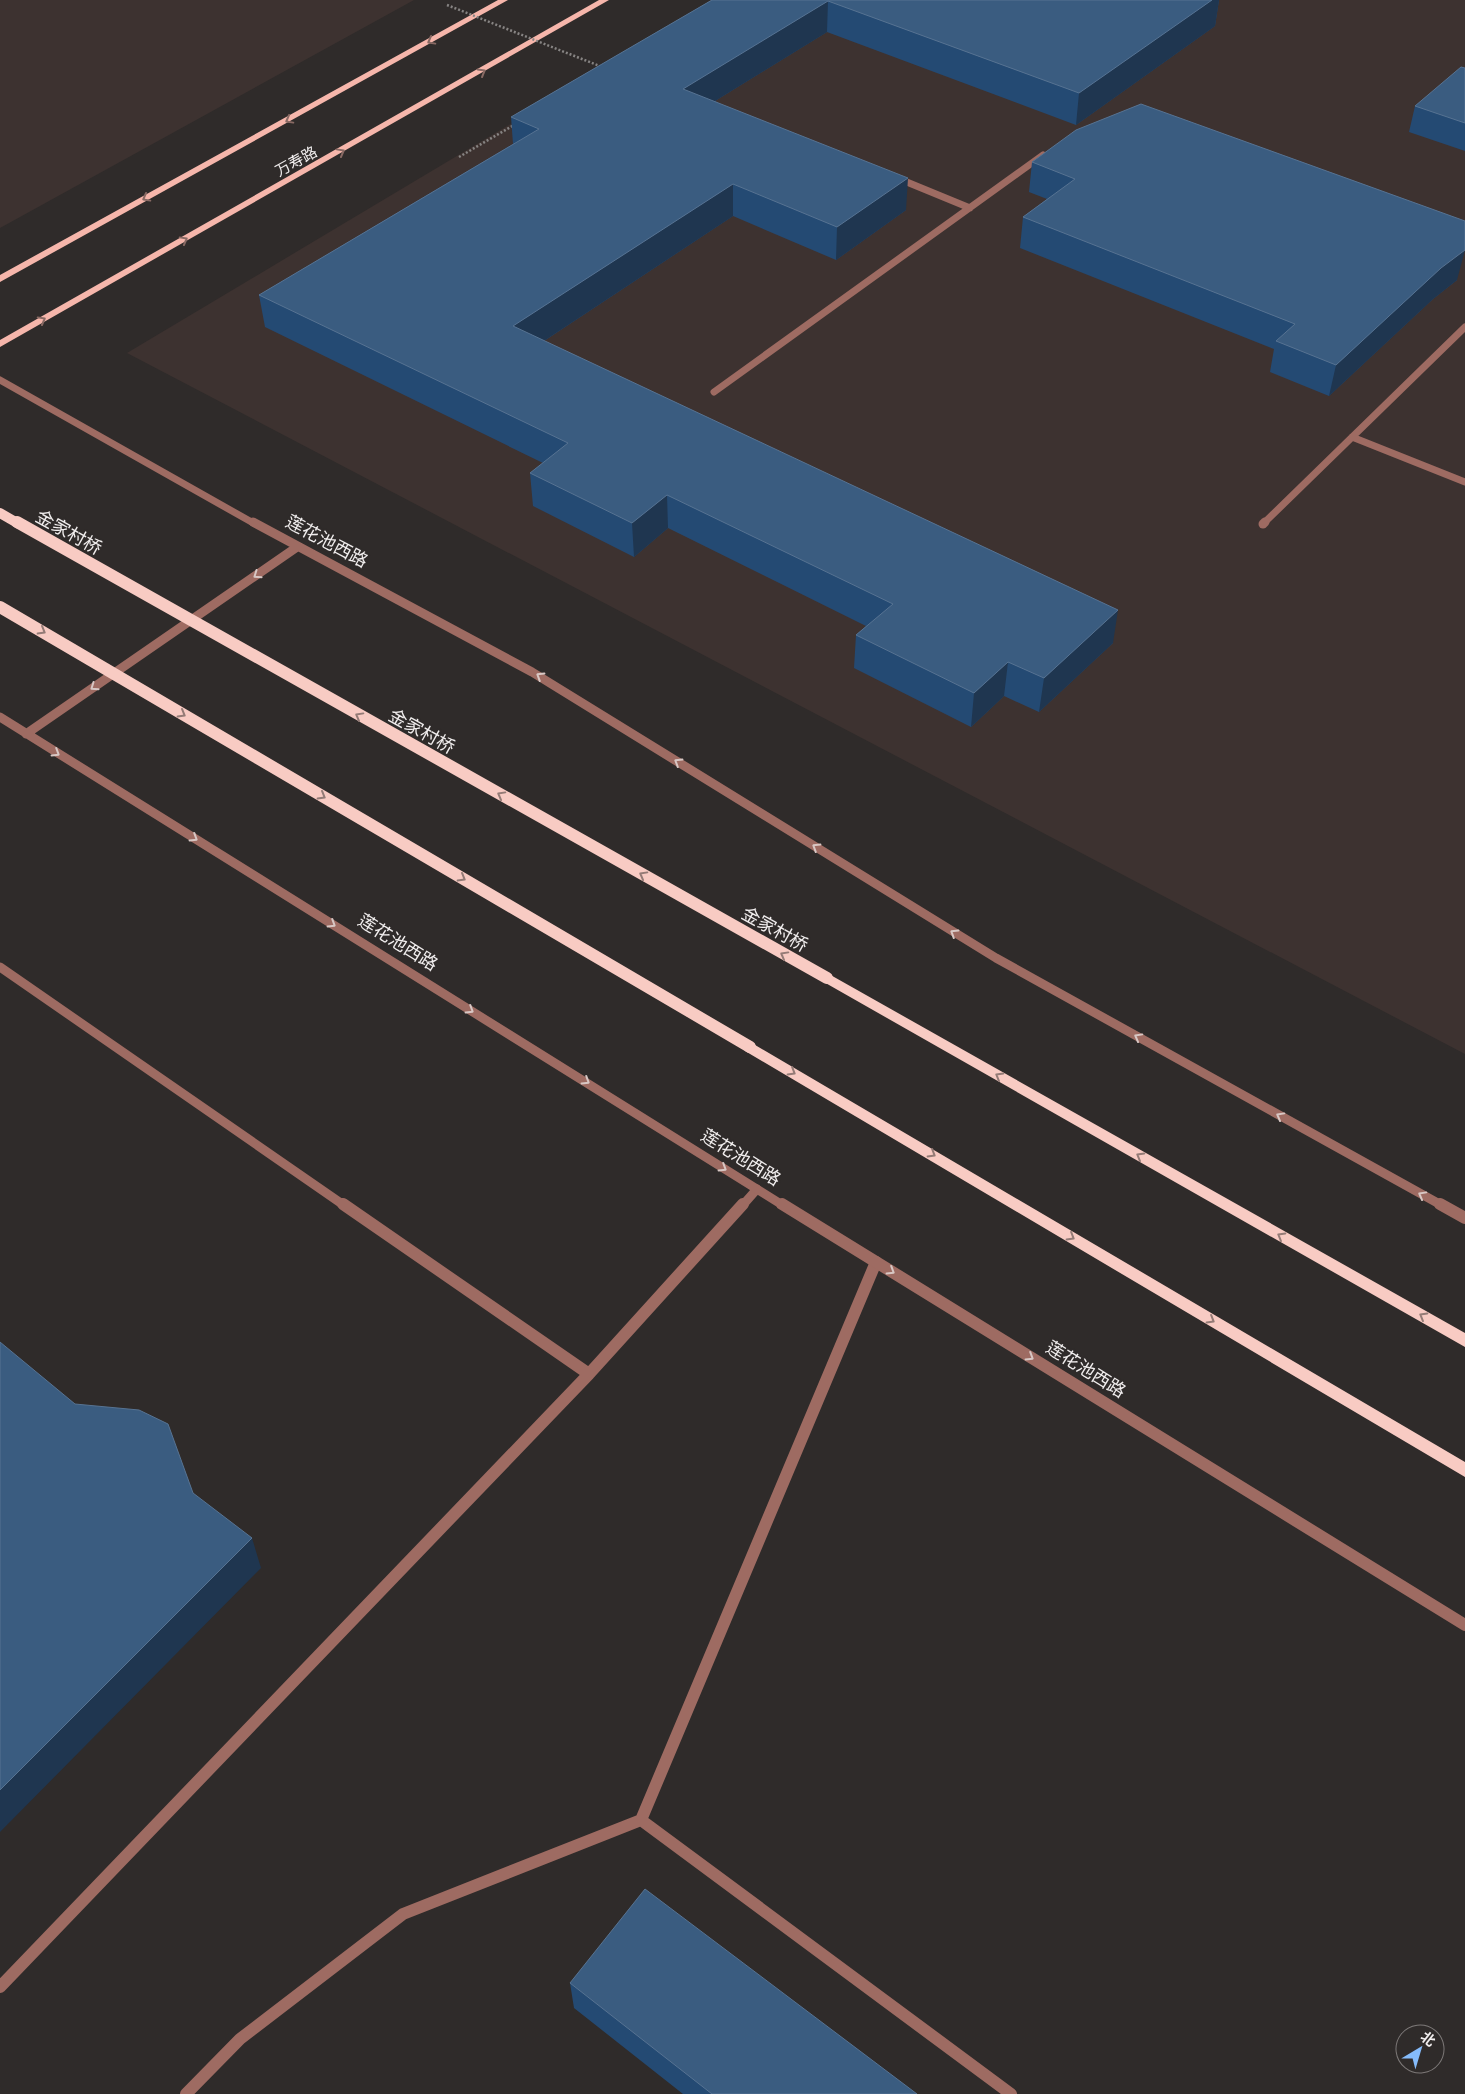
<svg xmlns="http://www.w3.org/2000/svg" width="1465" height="2094" font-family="'PT Sans Narrow','Noto Sans SC',sans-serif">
  <rect width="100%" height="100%" fill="#2f2b2a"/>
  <path fill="#3d3230" d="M0,0H414L0,228Z
    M718,0H1465V1054L127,353Z"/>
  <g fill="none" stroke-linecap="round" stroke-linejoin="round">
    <path stroke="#878483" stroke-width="2.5" stroke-dasharray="2 2" stroke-linecap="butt" d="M459,157L514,125"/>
    <path stroke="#9e6b62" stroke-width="9" d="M0,967L345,1206
      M742,1206L757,1189"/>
    <path stroke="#9e6b62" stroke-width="12" d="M343,1204L589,1374
      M876,1262L641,1820L1011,2094
      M0,1987L589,1374L743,1204
      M186,2094L240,2039L403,1914L641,1820"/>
    <path stroke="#9e6b62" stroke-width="7" d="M897,178L970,208
      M714,392L1043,155
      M1352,437L1465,482
      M1263,524L1465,327"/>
    <path stroke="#9e6b62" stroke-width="9" d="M1263,524L1265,522"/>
    <path stroke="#9e6b62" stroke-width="7" d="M0,380L255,524"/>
    <path stroke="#9e6b62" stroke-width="9" d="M253,522L532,672L996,958L1443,1206
      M0,717L784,1206
      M26,734L297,547"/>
    <path stroke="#9e6b62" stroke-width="12" d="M782,1204L1465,1625
      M1440,1204L1465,1218"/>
    <path fill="#f6b6ab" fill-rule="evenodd" d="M498,0H508L0,282V275Z
      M599,0H609L0,347V340Z"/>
    <path fill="#f8cbc3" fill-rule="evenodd" d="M827,973L1465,1333V1347L822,981L820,978L822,975Z
      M750,1042L1465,1462V1477L745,1051L743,1047L745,1043Z"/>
    <path stroke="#878483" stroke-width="2.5" stroke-dasharray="2 2" stroke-linecap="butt" d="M447,5L602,67"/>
    <path stroke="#f8cbc3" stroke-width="10" d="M0,513L19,524"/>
    <path stroke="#f8cbc3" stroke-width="12" d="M17,522L827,978
      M0,607L750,1047"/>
  </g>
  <path fill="#244a73" d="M712,0H1219L1215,26L1076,125L827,32L715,101L906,210L836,260L733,216L544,341L1113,643L1039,712L1004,696L971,727L854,668L856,635L866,626L668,528L634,557L533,506L530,473L543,463L265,327L259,295L513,144L511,117Z
    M1465,68V151L1409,132L1415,106Z
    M1032,162L1457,280L1433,299L1329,396L1270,372L1274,349L1020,248L1023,217L1047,199L1029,192Z
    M570,1983L917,2094H683L574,2008Z"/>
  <path fill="#1f3650" d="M1212,0H1219L1215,26L1076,125L1079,93Z
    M828,1L827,32L684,120L683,89Z
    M908,178L906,210L836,260L837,227Z
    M733,184V216L515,360L513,326Z
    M1465,250L1457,280L1433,299L1329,396L1336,365L1441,268Z
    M667,495L668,528L634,557L632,523Z
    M1118,610L1113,643L1039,712L1044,678Z
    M1008,662L1004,696L971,727L974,693Z
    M252,1538L261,1568L0,1832V1790Z"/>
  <path fill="#3a5c80" stroke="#577392" d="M712,0H1212L1079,93L828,1L683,89L908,178L837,227L733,184L513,326L1118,610L1044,678L1008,662L974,693L856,635L893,604L667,495L632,523L530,473L568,443L259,295L539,129L511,117Z
    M1461,67L1465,68V123L1415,106Z
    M1141,104L1465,221V250L1441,268L1336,365L1276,341L1295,324L1023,217L1075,179L1032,162L1076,130Z
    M0,1342L75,1404L139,1410L168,1424L193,1493L252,1538L0,1790Z
    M645,1889L917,2094H712L570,1983Z"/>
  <defs><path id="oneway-chevron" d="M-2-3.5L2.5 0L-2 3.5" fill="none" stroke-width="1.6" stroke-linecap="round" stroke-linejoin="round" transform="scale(1.25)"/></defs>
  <g stroke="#896a64">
    <use href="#oneway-chevron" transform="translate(431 41) rotate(151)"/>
    <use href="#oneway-chevron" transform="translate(482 72) rotate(-30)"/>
    <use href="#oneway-chevron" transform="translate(289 120) rotate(151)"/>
    <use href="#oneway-chevron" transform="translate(341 152) rotate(-29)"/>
    <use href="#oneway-chevron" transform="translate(146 198) rotate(151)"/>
    <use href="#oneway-chevron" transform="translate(184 240) rotate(-29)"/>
    <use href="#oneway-chevron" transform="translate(42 320) rotate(-29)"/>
  </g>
  <g stroke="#d8c7c4">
    <use href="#oneway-chevron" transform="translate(257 575) rotate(145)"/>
    <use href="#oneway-chevron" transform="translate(540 676) rotate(-148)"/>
    <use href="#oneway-chevron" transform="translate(94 687) rotate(145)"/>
    <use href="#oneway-chevron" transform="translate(56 753) rotate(32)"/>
    <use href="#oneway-chevron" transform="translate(678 762) rotate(-148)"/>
    <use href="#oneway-chevron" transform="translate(194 838) rotate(32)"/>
    <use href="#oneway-chevron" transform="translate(816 847) rotate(-148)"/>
    <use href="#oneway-chevron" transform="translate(332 924) rotate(32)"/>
    <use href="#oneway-chevron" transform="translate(954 933) rotate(-148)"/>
    <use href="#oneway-chevron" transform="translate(470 1010) rotate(32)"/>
    <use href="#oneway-chevron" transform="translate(1138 1037) rotate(-151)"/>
    <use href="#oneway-chevron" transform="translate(586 1081) rotate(32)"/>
    <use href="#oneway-chevron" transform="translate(1280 1116) rotate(-151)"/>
    <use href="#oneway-chevron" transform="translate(723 1168) rotate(32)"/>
    <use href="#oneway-chevron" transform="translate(1422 1195) rotate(-151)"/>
    <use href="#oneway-chevron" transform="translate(891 1271) rotate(32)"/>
    <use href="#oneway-chevron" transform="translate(1030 1357) rotate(32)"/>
  </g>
  <g stroke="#947b76">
    <use href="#oneway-chevron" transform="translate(42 631) rotate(30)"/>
    <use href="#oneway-chevron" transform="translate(182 714) rotate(30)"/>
    <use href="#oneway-chevron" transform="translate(359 716) rotate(-151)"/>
    <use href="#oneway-chevron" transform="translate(501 795) rotate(-151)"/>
    <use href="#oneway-chevron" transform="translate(322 796) rotate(30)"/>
    <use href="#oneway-chevron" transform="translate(643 875) rotate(-151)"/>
    <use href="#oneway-chevron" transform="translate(462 878) rotate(30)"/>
    <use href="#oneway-chevron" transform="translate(784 955) rotate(-151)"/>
    <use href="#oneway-chevron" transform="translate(792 1072) rotate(31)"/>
    <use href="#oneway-chevron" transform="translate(999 1076) rotate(-150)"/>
    <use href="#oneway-chevron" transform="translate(932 1154) rotate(31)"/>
    <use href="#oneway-chevron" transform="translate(1140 1156) rotate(-150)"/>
    <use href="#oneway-chevron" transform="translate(1281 1236) rotate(-150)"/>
    <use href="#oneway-chevron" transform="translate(1071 1237) rotate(31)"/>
    <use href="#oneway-chevron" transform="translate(1423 1316) rotate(-150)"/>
    <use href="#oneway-chevron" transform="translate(1211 1320) rotate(31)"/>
  </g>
  <g text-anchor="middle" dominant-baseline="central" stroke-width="4" stroke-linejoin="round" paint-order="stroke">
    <g font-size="15" fill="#f1eeee" stroke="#2f2b2a">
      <text transform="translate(296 161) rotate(-29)">万寿路</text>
    </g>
    <g font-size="18" fill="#f1eeee" stroke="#2f2b2a">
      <text transform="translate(69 532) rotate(29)">金家村桥</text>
      <text transform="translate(327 541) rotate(28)">莲花池西路</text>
      <text transform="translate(422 731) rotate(29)">金家村桥</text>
      <text transform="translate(775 929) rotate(29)">金家村桥</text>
      <text transform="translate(398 942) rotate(32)">莲花池西路</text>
      <text transform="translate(741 1157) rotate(32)">莲花池西路</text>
      <text transform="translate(1086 1369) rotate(32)">莲花池西路</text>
    </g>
  </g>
  <g transform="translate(1420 2049) rotate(38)"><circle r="24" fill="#2f2b2a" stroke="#7d7978"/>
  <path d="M0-4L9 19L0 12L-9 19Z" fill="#85bbfb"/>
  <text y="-8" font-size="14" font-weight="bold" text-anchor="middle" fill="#f1eeee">北</text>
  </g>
</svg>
